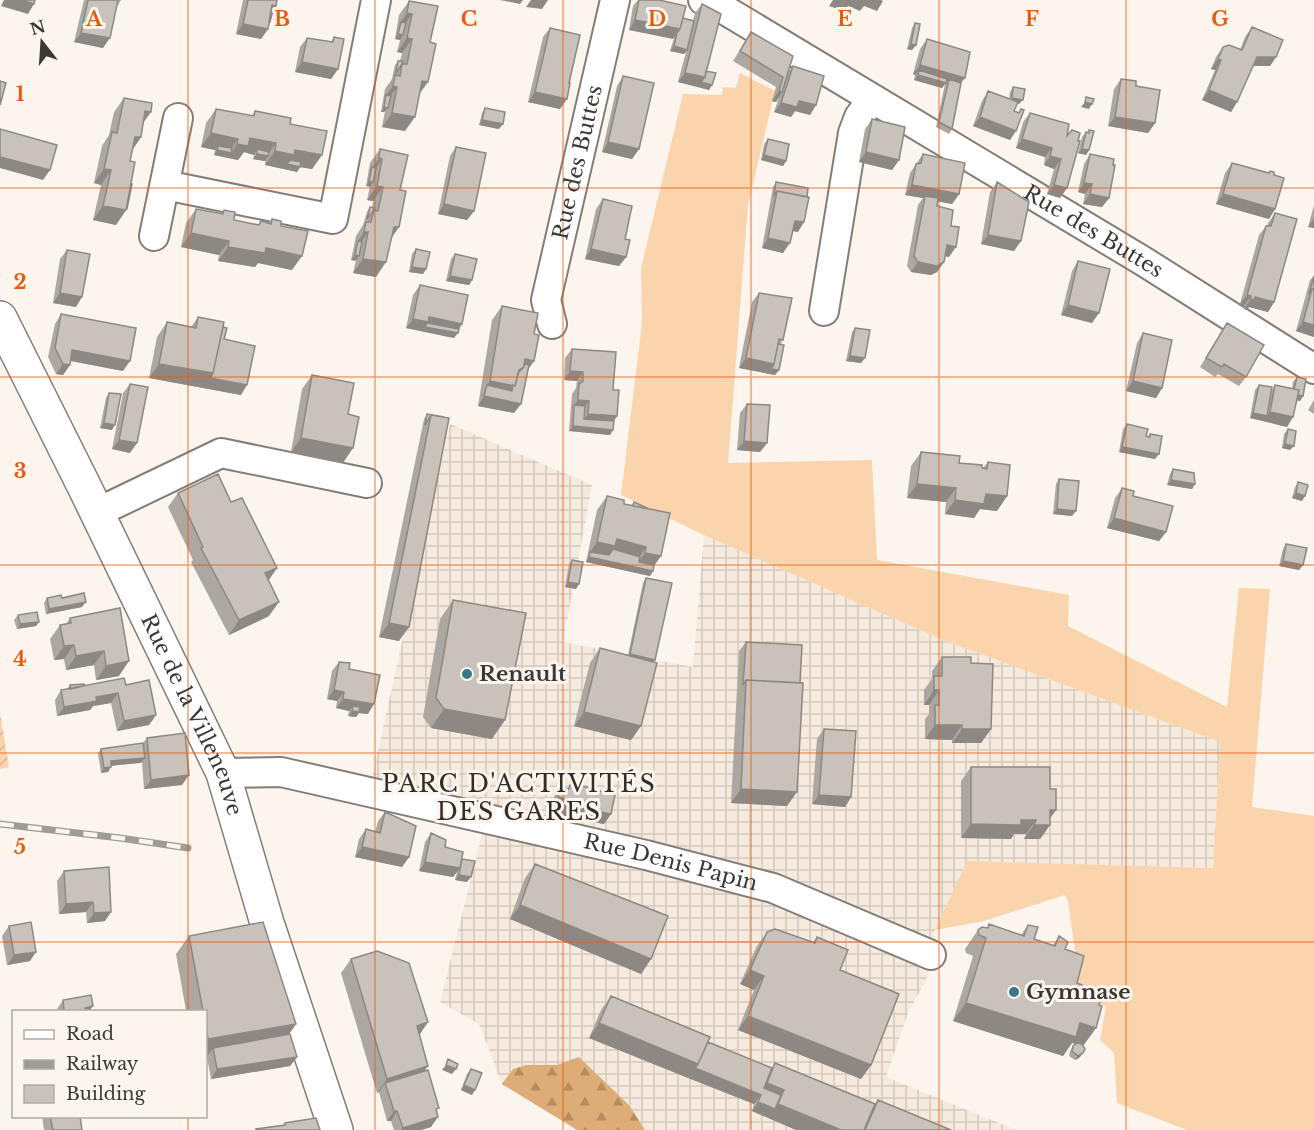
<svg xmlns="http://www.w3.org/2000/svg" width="1314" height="1130" font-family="'Libre Baskerville',serif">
  <defs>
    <pattern id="industrial-grid" width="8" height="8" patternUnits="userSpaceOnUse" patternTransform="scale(1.5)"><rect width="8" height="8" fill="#f6e9dd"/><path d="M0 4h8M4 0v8" fill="none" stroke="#d4c9be"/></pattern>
    <pattern id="forest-firs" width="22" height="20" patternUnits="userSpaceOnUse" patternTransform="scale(1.5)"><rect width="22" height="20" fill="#deac76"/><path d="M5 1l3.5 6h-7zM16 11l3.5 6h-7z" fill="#b58d62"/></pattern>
    <pattern id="garden-furrows" width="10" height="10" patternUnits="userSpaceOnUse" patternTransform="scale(1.5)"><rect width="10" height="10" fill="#fad4ac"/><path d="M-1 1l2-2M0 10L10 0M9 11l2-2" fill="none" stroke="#d7b795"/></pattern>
  </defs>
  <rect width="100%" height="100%" fill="#fcf5ee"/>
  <path fill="url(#industrial-grid)" d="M450,424L592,485L563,642L693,667L704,535L940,639L1220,742L1213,868L967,862L935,930L927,978L908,1013L886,1077L1016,1130H645L629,1105L579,1057L557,1065H526L513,1069L502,1084L479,1024L440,1002L484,827L366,806Z"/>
  <path fill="#fad4ac" d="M740,73L775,91L748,205L728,463L872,460L877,560L1069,595L1068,626L1227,707L1239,588L1270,589L1252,807L1314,816V1130H1187L1117,1103L1114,1053L1100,1040L1106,1006L1077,995L1078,972L1068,902L1065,895L984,921L935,930L967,861L1213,868L1220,742L940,639L704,535L621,495L642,323L641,268L683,94L722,95L723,87L736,88Z"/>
  <path fill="url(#forest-firs)" d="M579,1057L629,1105L645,1130H577L502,1084L513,1069L526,1065H557Z"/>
  <path fill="url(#garden-furrows)" d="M0,713L9,767L0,769Z"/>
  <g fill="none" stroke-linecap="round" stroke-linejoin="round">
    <g stroke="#847d77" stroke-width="32">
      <g id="street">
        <path id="s1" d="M703,0L725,10L1143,261L1314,369"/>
        <path d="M165,185L333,219L376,0"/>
        <path d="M154,236L178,118"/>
        <path d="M824,311L853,133L859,117L872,99"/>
        <path id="s2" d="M552,324L546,300L615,0"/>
        <path d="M96,513L221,453L367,483"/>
        <path id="s3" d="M223,773L281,772L646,855L773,888L931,955"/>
      </g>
    </g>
    <g stroke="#847d77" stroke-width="36">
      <g id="secondary">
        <path id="s4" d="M0,318L85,488L223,773L267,923L336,1130"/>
      </g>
    </g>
    <use href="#street" stroke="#fff" stroke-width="28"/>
    <use href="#secondary" stroke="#fff" stroke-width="33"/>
    <g stroke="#9f9b95" stroke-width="7">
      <path id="rail" d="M0,824L120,838L188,848"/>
    </g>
    <use href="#rail" stroke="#fcf5ee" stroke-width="4.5" stroke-dasharray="14" stroke-linecap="butt"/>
  </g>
  <path fill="#ada7a1" d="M84,0H121L118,5L117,4L103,48L74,42Z
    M243,0H277L276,6L273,10L268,29L261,39L236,34Z
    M638,0H659L683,18L693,20L695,13L702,4L706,71L712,85L709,90L678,82L686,52L684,54L670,51L674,38L629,30L633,6Z
    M409,1L438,6L419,94L405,131L382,127L385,111L384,112H381L385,89L392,79L395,65L398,61H400L402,53L397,52L400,40L395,39L399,15Z
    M915,23L916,45L912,50L907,49L912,28Z
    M1252,27L1276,57L1270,66H1253L1237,102L1231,112L1202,100L1215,70L1211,69L1216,57L1223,47L1240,50L1245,37Z
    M550,28L560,109L528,102L543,37Z
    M751,32L789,71L793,66L816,105L810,115L795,111L791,117L774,112L779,97L776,102L772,101L776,87L733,61Z
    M334,37L338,69L331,79L295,72L300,47L307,38L331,42Z
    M927,39L961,83L952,129L949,134L936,127L945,84L942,88L914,80L915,75L913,74L920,49Z
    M623,76L639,149L632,159L602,152L617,86Z
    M1121,79L1155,123L1148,133L1108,126L1114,89Z
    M1013,87L1019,104H1017L1014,111L1019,112L1021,109L1010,140L973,126L982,101L988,91L1009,99L1010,92Z
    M124,98L144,121L141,137L133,149L116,225L93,220L101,185L94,183L102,146L109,135L114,112Z
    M485,108L499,129L479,125L482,113Z
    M216,109L252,116L255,111L290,124L322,155L312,169L300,167L297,172L265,165V161L253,159L254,155L244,152L238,160L214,155L215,150L201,147L206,123Z
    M1030,113L1067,136V188L1060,198L1047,194L1054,169L1044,165L1045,157L1016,148L1023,122Z
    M872,119L899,160L892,170L859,162L865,129Z
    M1089,130V150L1086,155L1078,153L1082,137L1086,132L1088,133Z
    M768,139L786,161L783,166L761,160L764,144Z
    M456,147L474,211L467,220L438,214L450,156Z
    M380,149L400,190L391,238L376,277L353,273L356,260H351L356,236L363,225L367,212L370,207L372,208L373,201L367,200L370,186H366L370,163Z
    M923,154L959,194L952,204L938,201L937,206L951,226L949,257L945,256L944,262L937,272L931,275L911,272L907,266L918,205L923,198L905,195L910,173Z
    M1090,154L1109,198L1102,207L1083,204L1085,194L1078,192L1084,164Z
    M1232,163L1269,173L1270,171L1274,175L1275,209L1269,219L1216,204L1225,173Z
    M776,182L798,232L793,231L783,253L762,248L773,187Z
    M997,182L1014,251L981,244L990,192Z
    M603,199L625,239L626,257L619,266L585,259L596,209Z
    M1314,205V228L1308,227Z
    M196,209L221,214L224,210L234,220L258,225L261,221L269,223L272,219L281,226L292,270L258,263L255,267L218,261L219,255L181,247L186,223Z
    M1275,213L1274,302L1268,312L1249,307L1247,310L1244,309V306L1240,304L1259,235L1266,226H1267L1268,223Z
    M416,249L426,269L423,274L409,272L412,254Z
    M67,250L76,307L53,303L60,259Z
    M455,254L472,280L469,285L446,281L451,259Z
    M1078,261L1092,323L1061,315L1072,271Z
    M1314,276V337L1296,331L1310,280Z
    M420,285L462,324L454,338L406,328L413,295Z
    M759,293L783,340L780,345L779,370L775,375L739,368L752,302Z
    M502,306L534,334V361L528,369L514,413L478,406L492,320Z
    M61,314L123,371L71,361L70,365L63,375L56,374L48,357L55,324Z
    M198,317L223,327L224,339L241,395L149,378L157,337L167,322L191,327Z
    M1227,323L1246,377L1239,386L1218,374L1215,377L1200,367Z
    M855,328L861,363L846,361L852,332Z
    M1143,333L1162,388L1156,398L1126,391L1137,343Z
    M572,349L613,390L617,416L614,421L613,430L610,435L569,431L572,394L576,388L577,381L564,380L565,358Z
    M312,375L348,414L343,463L291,452L302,389Z
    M1297,377L1303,396L1300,401L1297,400L1293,417L1287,427L1250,418L1255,390L1259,385L1272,390L1275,385L1292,388L1293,382Z
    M130,384V453L112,449L123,393Z
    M109,393L112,430L100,428L106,398Z
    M1314,400V414L1308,410Z
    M747,404L767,443L760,452L737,450L740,413Z
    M427,414L444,417L399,641L379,637L424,419Z
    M1127,424L1146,436L1148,437L1150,434L1155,459L1119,452L1123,429Z
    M1288,429L1290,450L1282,448L1284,434Z
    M921,452L959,463L982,468H983L988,462L1007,496L997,511L980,509L974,518L945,514L946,502L907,498L911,466Z
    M1173,469L1195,484L1192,489L1167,485L1170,474Z
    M1059,479L1072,516L1053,514L1056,484Z
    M1298,482L1302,501L1292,498L1295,487Z
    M1122,488L1133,496L1166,532L1159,541L1107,528L1115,498Z
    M178,493L231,502L277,568L269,580V616L229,635L191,562L193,560L168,507Z
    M607,496L624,504L632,505L634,502L661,556L654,565L653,571L650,576L586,562L597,510Z
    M1286,544L1303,565L1299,570L1279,566L1283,549Z
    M572,560L576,589L565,587L569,564Z
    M646,578L654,662L641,726L631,740L574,726L590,663L600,648L628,655L643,583Z
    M47,598H62L82,607L46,614L44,603Z
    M453,600L492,739L431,728L423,717L440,619Z
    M120,608L119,676L96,680L94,665L66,670L64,659L54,660L50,639L60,625L66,624L70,618Z
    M18,615L39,622L36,626L17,629L14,620Z
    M746,642L787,806L731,803L739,651Z
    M942,657L971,663L991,729L981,743H952V740L925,739V719L929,714V705H924V690L932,679V671Z
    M339,662L349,669L368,714L359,713L356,717L348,716L349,711L336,708L337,701L327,699L332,671Z
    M70,685L84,686L126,685L156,715L149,725L117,731L111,703L93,706L90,710L57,716L55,700L61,690L67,689Z
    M824,729L851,797L845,807L812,804L817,739Z
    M147,738L182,785L144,789L142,762L111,766L108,772L101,773L98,753L101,749L143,743Z
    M971,767L1050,818V825L1040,839H1024L1026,834H1014L1011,839L961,838V781Z
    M571,783L611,814L604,824L559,815L560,808L551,807L554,797L560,787L567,789Z
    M385,812L409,857L402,867L355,857L359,839L366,829L375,832L378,821Z
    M431,833L445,847L461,859L467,882L455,880L457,872L453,877L419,871L425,842Z
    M535,864L651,959L641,974L510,919L525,878Z
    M109,867L105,921L87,923L86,912L59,914L57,881L64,871Z
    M989,924L1021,935L1028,925L1034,939L1053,945L1059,936L1065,949L1077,983L1099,1005L1096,1028L1083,1046V1053L1079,1058L1075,1060L1069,1056L1070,1051L1073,1046L1076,1044L1072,1043L1063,1056L953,1021L973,956L966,953L965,949L978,930L987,928Z
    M9,926L30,961L7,965L2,936Z
    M767,932L813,942L817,937L840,970L871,1065L861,1079L738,1030L754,990L740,984L757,946Z
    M189,936L296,1024L288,1035L297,1057L290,1066L211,1079L207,1057L208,1055L206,1056V1011H186L176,954Z
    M351,959L428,1022L419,1035L425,1071L437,1112L431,1127L421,1130H394L391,1121H387L379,1092L377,1093L341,973Z
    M611,996L708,1042L772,1068L775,1063L875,1104L878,1100L951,1130H796L752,1111L754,1104L589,1038L601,1010Z
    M63,1000L93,1006L89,1011H57V1009Z
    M471,1069L472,1095L461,1090L467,1074Z
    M42,1116H80L82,1130H44Z"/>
  <path fill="#8d8883" d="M4,0H21L34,4L28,14L1,6Z
    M500,0H523L520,4Z
    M531,0H548L542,9L526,7Z
    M833,0H881L883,1L877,11L864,6L860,11L848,6L844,11L829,6Z
    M272,5L276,6L270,15Z
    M407,13L412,14L402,28L401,22L397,27Z
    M635,20L680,29L673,39L629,30Z
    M243,24L268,29L261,39L236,34Z
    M81,33L110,38L103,48L74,42Z
    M398,34L403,35L400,40L395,39Z
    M407,38L412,39L402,53L397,52Z
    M911,44L916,45L912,50L907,49Z
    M674,46L687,50L684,54L670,51Z
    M1257,57H1276L1270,66H1250Z
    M1218,59L1221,60L1215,70L1211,69Z
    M302,62L338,69L331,79L295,72Z
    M920,65L965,78L958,87L949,79L942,88L914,80L918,75L919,70L915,75L913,74Z
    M685,73L705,77L698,87L678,82Z
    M422,81L428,82L418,96Z
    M701,82L712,85L709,90L698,87Z
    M393,86L397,87L387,101L386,95Z
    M1209,90L1237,102L1231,112L1202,100Z
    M779,91L782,92L776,102L772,101Z
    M535,92L567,99L560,109L528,102Z
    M1012,98L1023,100L1019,104L1008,103Z
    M799,101L816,105L810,115L795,111L791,117L774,112L781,103Z
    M1085,102L1092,104L1089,109L1081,107Z
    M384,107L388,108L384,112H381Z
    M145,111L151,112L141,126Z
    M392,113L415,117L405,131L382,127Z
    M980,117L1016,131L1010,140L973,126Z
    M1115,117L1155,123L1148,133L1108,126Z
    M482,120L503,124L499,129L479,125Z
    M211,133L238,139L228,153H231L237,144L250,138L276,143L267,156H268L265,161L253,159L257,154V149L254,155L244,152L238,160L214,155L217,150L218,146L215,150L201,147Z
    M136,135L141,137L131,152L125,151Z
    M1022,139L1052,148L1045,157L1016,148Z
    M608,142L639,149L632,159L602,152Z
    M1082,149L1089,150L1086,155L1078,153Z
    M295,150L322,155L312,169L300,167L297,172L284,169L287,165L284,169L265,165L275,151Z
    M866,152L899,160L892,170L859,162Z
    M764,155L786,161L783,166L761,160Z
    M1050,156L1061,159L1054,169L1044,165Z
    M0,157L50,170L43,180L0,168Z
    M379,158L382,159L373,173L372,167L369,172Z
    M104,169L111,170L101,185L94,183Z
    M369,181L373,182L370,187L366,186Z
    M1084,183L1092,184L1085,194L1078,192Z
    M912,185L959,194L952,204L924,199L925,196L923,198L905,195Z
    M1054,185L1067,188L1060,198L1047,194Z
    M377,186L383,187L373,201L367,200Z
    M1090,194L1109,198L1102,207L1083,204Z
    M1223,194L1275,209L1269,219L1216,204Z
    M444,204L474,211L467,220L438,214Z
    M103,206L127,209L116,225L93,220Z
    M1314,218V228L1308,227Z
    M795,221L804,222L798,232L788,230Z
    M394,227H399L389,242Z
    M364,232H368L358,247V241Z
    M191,233L229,241L219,255L181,247Z
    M988,235L1021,241L1014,251L981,244Z
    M768,238L790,243L783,253L762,248Z
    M947,245L956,247L949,257L940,255Z
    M228,247L266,248L302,256L292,270L258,263L255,267L218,261Z
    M591,249L626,257L619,266L585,259Z
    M355,255L359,256L355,261L351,260Z
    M363,259L386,262L376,277L353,273Z
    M918,262H944L937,272L931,275L911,272Z
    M412,267L426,269L423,274L409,272Z
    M450,276L472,280L469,285L446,281Z
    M60,293L82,297L76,307L53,303Z
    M1247,295L1251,296L1244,306L1240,304Z
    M1255,297L1274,302L1268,312L1249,307L1247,310L1244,309L1251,299Z
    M1068,305L1099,313L1092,323L1061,315Z
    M429,317L462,324L456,333H458L454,338L406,328L413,319Z
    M1303,322L1314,325V337L1296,331Z
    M72,350L130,361L123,371L66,360Z
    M850,356L865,358L861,363L846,361Z
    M746,358L774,364L779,370L775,375L739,368Z
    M525,359L534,361L524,375H515Z
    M63,364L70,365L63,375L56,374Z
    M159,364L213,373L247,385L241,395L149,378Z
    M570,371L583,372L577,381L564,380Z
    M490,381L515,386L505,400L487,385Z
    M1133,381L1162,388L1156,398L1126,391Z
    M1293,394L1303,396L1300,401L1290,399Z
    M484,396L521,404L514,413L478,406Z
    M578,400L589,401L582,411L574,405L571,410Z
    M1270,412L1293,417L1287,427L1263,421Z
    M1253,413L1267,416L1263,421L1250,418Z
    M588,414L617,416L610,426L581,424Z
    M104,423L115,425L112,430L100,428Z
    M573,426L613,430L610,435L569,431Z
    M301,438L353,448L343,463L291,452Z
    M119,440L137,443L130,453L112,449Z
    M744,441L767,443L760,452L737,450Z
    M1285,444L1294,446L1290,450L1282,448Z
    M1122,447L1159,454L1155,459L1119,452Z
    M1171,480L1195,484L1192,489L1167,485Z
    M917,484L956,488L946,502L907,498Z
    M1296,493L1305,496L1302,501L1292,498Z
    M986,494L1007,496L997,511L980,509L974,518L945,514L955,500Z
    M1057,509L1076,511L1072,516L1053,514Z
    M1114,518L1166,532L1159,541L1107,528Z
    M617,539L646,547L636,562L606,560L590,552L597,542Z
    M645,553L661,556L651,570L653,571L650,576L586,562L589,557L635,567Z
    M1283,561L1303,565L1299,570L1279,566Z
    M277,568L267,582L265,573Z
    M568,582L579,584L576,589L565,587Z
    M86,602L82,607L46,614L49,609Z
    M279,602L269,616L229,635L239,620Z
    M39,622L36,626L17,629L20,624Z
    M389,623L409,627L399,641L379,637Z
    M74,645L64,659L54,660L64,646Z
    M104,651L94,665L66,670L76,656Z
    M630,654L655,660L652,665L627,659Z
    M129,661L119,676L96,680L106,666Z
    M334,690L344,692L337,701L327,699Z
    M934,690H939L929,705H924Z
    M118,693L111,703L93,706L90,710L57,716L64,707L96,697Z
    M343,699L374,704L368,714L359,713L356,717L348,716L352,711L353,706L349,711L336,708Z
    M444,709L505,720L492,739L431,728Z
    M584,712L641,726L631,740L574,726Z
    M156,715L149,725L117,731L124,721Z
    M935,725H962L952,740L925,739Z
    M962,729H991L981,743H952Z
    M145,758L141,763L107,766L111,761Z
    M111,767L108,772L101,773L104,768Z
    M189,775L182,785L144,789L151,780Z
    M741,789L797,792L787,806L731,803Z
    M819,795L851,797L845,807L812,804Z
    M558,797L566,799L560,808L551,807Z
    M565,805L611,814L604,824L559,815Z
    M1050,810H1056L1046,824Z
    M1021,820H1036L1026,834H1014L1011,839L961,838L971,824Z
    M1034,825H1050L1040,839H1024Z
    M362,847L409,857L402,867L355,857Z
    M425,862L460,868L453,877L419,871Z
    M459,875L471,877L467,882L455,880Z
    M93,902L86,912L59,914L66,904Z
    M520,905L651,959L641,974L510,919Z
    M111,912L105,921L87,923L94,913Z
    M36,952L30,961L7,965L14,955Z
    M750,970L764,976L754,990L740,984Z
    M966,1003L1080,1023L1096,1028L1083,1046L1072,1043L1063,1056L953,1021Z
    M93,1006L89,1011H82L85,1008Z
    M748,1016L871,1065L861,1079L738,1030Z
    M428,1022L418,1037L417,1026Z
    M599,1023L698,1064L688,1078L589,1038Z
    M296,1024L283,1043L213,1048L208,1055L206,1056V1042L208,1039Z
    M1083,1053L1079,1058L1075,1060L1078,1056Z
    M297,1057L290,1066L211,1079L217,1069Z
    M446,1065L456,1069L452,1074L442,1070Z
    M428,1066L418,1080L385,1083L379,1092L377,1093L387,1079Z
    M695,1068L759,1094L767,1083L784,1090L774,1104L761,1095L754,1104L688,1078Z
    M464,1085L475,1090L472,1095L461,1090Z
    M758,1102L775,1109L778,1104L841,1130H796L752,1111Z
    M394,1111H397L391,1121H387Z
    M438,1117L431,1127L421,1130H401L403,1128Z"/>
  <path fill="#c9c2bb" stroke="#8d8883" stroke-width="1.5" d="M21,0H35L34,4Z
    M88,0H118L110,38L81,33Z
    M248,0H277L276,6L272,5L268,29L243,24Z
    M639,0H659L686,6L680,29L635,20Z
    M409,1L438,6L430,42L436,44L428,82L422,81L415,117L392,113L397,87L393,86L395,75L400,76L402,64H407L412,39L407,38L412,14L407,13Z
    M702,4L721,14L705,77L685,73Z
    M271,10H273L270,22H269Z
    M683,18L694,21L687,50L674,46L677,33L680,29Z
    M401,22L406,23L403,35L398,34Z
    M915,23L920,24L916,45L911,44Z
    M1252,27L1283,40L1276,57H1257L1237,102L1209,90L1221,60L1218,59L1223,47L1229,45L1242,50Z
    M550,28L580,35L569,83H570L567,99L535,92Z
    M751,32L793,56L782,92L779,91L783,77L740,51Z
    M334,37L344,39L338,69L302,62L307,38L333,42Z
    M927,39L970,52L965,78L920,65Z
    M398,61H403L402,64L396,73Z
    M793,66L824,76L816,105L799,101L797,107L781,103Z
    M919,70L947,79L946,83L918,75Z
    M706,71L716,73L712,85L701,82L705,77Z
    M623,76L654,83L639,149L608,142Z
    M949,79L961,83L952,129L939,122Z
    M1121,79L1136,81V86L1160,90L1155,123L1115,117Z
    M0,81L6,83L0,105Z
    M1013,87L1025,89L1023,100L1012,98Z
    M988,91L1018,102L1014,111L1019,113L1021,109L1024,110L1016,131L980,117Z
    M386,95L391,96L388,108L384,107Z
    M1086,97L1094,99L1092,104L1085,102Z
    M124,98L152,103L151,112L145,111L141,137H135L130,161L135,162L126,210L103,206L111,170L104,169L112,132L117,133Z
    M485,108L505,112L503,124L482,120Z
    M216,109L254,116L255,111L291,118L290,124L327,131L322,155L295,150L294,155L275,151L276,143L250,138L248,146L237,144L238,139L211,133Z
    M1030,113L1069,124L1067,136L1072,130L1080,133L1078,141H1080L1067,188L1054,185L1061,159L1050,156L1052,148L1022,139Z
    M872,119L905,127L899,160L866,152Z
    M0,129L57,145L50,170L0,157Z
    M1089,130L1094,131L1089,150L1082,149L1086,132L1089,133Z
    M768,139L789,144L786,161L764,155Z
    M218,146L232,148L231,153L217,150Z
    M456,147L486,153L474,211L444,204Z
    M257,149L269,152L268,156L257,154Z
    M380,149L408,155L400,190L406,191L399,227H394L386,262L363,259L368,232H364L366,222H371L374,210L378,211L383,187L377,186L382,159L379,158Z
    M923,154L965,163L959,194L912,185L916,164L921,163Z
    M1090,154L1114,159L1113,165H1115L1109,198L1090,194L1092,184L1084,183Z
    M290,160L301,162L300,167L287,164Z
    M1232,163L1269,173L1270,171L1274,172V175L1284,178L1275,209L1223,194Z
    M372,167L376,168L373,182L369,181Z
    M776,182L808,188L807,197L777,191L774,196Z
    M997,182L1029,202L1021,241L988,235Z
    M131,184H132L127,209Z
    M777,191L809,197L804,222L795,221L790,243L768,238Z
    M925,196L938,198L937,206L953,210L951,226L959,227L956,247L947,245L944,262L937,266L918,262L914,256Z
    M603,199L632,206L625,239L630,240L626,257L591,249Z
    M370,207L374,208L373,211L367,219Z
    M196,209L223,214L224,210L235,212L234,220L259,225L261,221L271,224L272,219L281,221V226L308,231L302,256L266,248L265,253L228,247L229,241L191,233Z
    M1275,213L1297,219L1274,302L1255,297L1254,300L1251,299V296L1247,295L1266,226H1271Z
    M358,241L362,242L359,256L355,255Z
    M416,249L430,252L426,269L412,267Z
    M67,250L90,254L82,297L60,293Z
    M455,254L477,259L472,280L450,276Z
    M1078,261L1110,269L1099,313L1068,305Z
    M1314,276V289H1312L1309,294Z
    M420,285L468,295L462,324L429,317L428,322L413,319Z
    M1312,289H1314V325L1303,322Z
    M759,293L792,298L783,340L779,339L774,364L746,358Z
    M502,306L538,313L534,334L539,335L534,361L525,359L524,367L519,370L515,386L490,381Z
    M61,314L136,328L130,361L72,350L70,365L63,364L55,348Z
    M198,317L224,322L213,373L159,364L167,322L196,328Z
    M427,323L459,329L458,333L425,327Z
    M1227,323L1264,345L1246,377L1224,364L1222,367L1206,358Z
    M223,327L227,328L224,339L255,346L247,385L210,378L213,373Z
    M855,328L870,330L865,358L850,356Z
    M1143,333L1172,340L1162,388L1133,381Z
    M778,344L784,345L779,370L771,369L774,364Z
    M572,349L616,352L613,390H619L617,416L588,414L589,401L578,400L579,384L583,381V372L570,371Z
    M524,364L529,365L521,404L484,396L487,385L512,391L513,385L515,386L518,373L524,367Z
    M312,375L354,383L348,414L359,417L353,448L301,438Z
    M1297,377L1306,379L1303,396L1298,395L1299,390L1294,389Z
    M130,384L148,387L137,443L119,440Z
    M1259,385L1272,387L1267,416L1253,413Z
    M1275,385L1299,390L1293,417L1270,412Z
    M109,393L121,394L115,425L104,423Z
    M747,404L770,405L767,443L744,441Z
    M574,405L585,406L584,419L614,421L613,430L573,426Z
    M427,414L444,417L431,415L425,425Z
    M431,415L449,418L409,627L389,623Z
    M1127,424L1148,429L1146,436L1150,437V434L1162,436L1159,454L1122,447Z
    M1288,429L1296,431L1294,446L1285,444Z
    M921,452L960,456L959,463L982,465V468L987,469L988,462L1010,465L1007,496L986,494L984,504L955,500L956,488L917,484Z
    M1173,469L1194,473L1195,484L1171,480Z
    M218,474L231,502L242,498L277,568L265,573L279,602L239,620L201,548L203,547L178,493Z
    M1059,479L1079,481L1076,511L1057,509Z
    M1298,482L1308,485L1305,496L1296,493Z
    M1122,488L1134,491L1133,496L1173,506L1166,532L1114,518Z
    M607,496L624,500V504L670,513L661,556L645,553L646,547L617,539L615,546L597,542Z
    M634,502L649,509L633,506Z
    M1286,544L1307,548L1303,565L1283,561Z
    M613,549L640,557L639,562L654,565L653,571L589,557L590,552L609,555Z
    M572,560L583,562L579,584L568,582Z
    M646,578L672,583L655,660L630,654Z
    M84,593L86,602L49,609L47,598L61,595L62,598Z
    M453,600L526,613L505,720L444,709L436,698Z
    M120,608L129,661L106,666L104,651L76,656L74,645L64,646L60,625L71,623L70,618Z
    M37,612L39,622L20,624L18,615Z
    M746,642L802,645L800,683L746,680L743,685Z
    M600,648L657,663L641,726L584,712Z
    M942,657H971V663L993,664L991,729H962V725H935V705H939V690H934V676H942Z
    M339,662L350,663L349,669L380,675L374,704L343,699L344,692L334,690Z
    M124,678L126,685L149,680L156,715L124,721L118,693L96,697L97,701L64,707L61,690Z
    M746,680L803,683L797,792L741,789Z
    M84,684V686L70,689V685Z
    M353,706L360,707L359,712L352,711Z
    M824,729L856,731L851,797L819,795Z
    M185,733L189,775L151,780L147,738Z
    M143,743L145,758L111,761V767L104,768L101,749Z
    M971,767H1050V789H1056V810H1050V825H1034L1036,820H1021V825L971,824Z
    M571,783L615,795L611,814L565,805L566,799L558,797L560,787L569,789Z
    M385,812L416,826L409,857L362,847L366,829L380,833Z
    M431,833L446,840L445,847L463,852L460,868L425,862Z
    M462,859L475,861L471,877L459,875Z
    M535,864L668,916L651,959L520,905Z
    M109,867L111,912L94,913L93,902L66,904L64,871Z
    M31,922L36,952L14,955L9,926Z
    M263,922L296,1024L208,1039L206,1027V1011H203L189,936Z
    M989,924L1024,936L1028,925L1038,927L1034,939L1055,946L1059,936L1068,942L1065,949L1084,956L1077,983L1103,994L1099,1005L1102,1006L1096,1028L1080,1023L1076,1037L966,1003L986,938L979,935L978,930L982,927L988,928Z
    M775,929L815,943L817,937L848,950L840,970L899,994L871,1065L748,1016L764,976L750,970L767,932Z
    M377,951L409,963L428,1022L417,1026L428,1066L387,1079L351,959Z
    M91,995L93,1006L85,1008L86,1011H60L64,1010L63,1000Z
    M611,996L710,1037L698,1064L599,1023Z
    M290,1034L297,1057L217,1069L213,1048Z
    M708,1042L772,1068L764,1088L781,1095L775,1109L758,1102L761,1095L695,1068L698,1064Z
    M1077,1043L1082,1044L1085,1049L1083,1053L1078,1056L1072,1051L1073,1046Z
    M448,1059L458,1064L456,1069L446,1065Z
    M775,1063L875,1104L864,1130H841L778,1104L784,1090L767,1083Z
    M471,1069L482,1073L475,1090L464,1085Z
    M428,1070L439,1108L436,1109L438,1117L403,1128L397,1111H394L385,1083Z
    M878,1100L951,1130H865Z
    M50,1116H80L82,1130H53Z
    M316,1118L320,1130H256V1129L285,1125V1123Z"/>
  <path fill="none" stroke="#e8590c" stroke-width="1.5" stroke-opacity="0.55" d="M188,0V1012M375,0V1130M563,0V1130M751,0V1130M939,0V1130M1126,0V1130M0,188H1314M0,377H1314M0,565H1314M0,753H1314M0,942H1314M188,1116V1130"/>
  <g fill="#37798b" stroke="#fcf5ee" stroke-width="2">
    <circle cx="467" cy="674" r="6"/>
    <circle cx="1014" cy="992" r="6"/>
  </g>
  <g text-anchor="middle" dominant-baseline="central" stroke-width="6" stroke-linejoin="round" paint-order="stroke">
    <g font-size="21" fill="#3b3936" stroke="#fcf5ee">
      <text stroke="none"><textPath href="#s2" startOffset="166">Rue des Buttes</textPath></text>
      <text stroke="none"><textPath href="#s1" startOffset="454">Rue des Buttes</textPath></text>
      <text stroke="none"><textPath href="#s4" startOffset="441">Rue de la Villeneuve</textPath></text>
      <text stroke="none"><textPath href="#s3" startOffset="458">Rue Denis Papin</textPath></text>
    </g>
    <g font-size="21" font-weight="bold" fill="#3b3936" stroke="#fcf5ee" text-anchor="start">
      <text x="479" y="674">Renault</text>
      <text x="1026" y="992">Gymnase</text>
    </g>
    <g font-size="24" letter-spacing="1.5" fill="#332e28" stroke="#fcf5ee">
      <text x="519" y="783">PARC D'ACTIVITÉS<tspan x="519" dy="28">DES GARES</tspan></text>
    </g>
  </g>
  <g font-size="20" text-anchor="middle" font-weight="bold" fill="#e8590c" stroke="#fcf5ee" stroke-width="6" stroke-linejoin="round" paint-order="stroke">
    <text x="94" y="26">A</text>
    <text x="282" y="26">B</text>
    <text x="469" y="26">C</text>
    <text x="657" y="26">D</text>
    <text x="845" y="26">E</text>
    <text x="1032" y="26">F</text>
    <text x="1220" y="26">G</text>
    <text x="20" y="101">1</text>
    <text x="20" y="289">2</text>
    <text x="20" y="478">3</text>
    <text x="20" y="666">4</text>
    <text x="20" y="854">5</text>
  </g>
  <rect x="12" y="1010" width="195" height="108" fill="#fcf5ee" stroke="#afaaa4" stroke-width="1.5"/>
  <rect x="24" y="1030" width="30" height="9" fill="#ffffff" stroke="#afaaa4" stroke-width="1.5"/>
  <text x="66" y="1040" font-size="18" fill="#3b3936">Road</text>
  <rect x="24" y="1060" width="30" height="9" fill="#9f9b95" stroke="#afaaa4" stroke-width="1.5"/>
  <text x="66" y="1070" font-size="18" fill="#3b3936">Railway</text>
  <rect x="24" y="1085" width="30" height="18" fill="#c9c2bb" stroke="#afaaa4" stroke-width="1.5"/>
  <text x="66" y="1100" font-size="18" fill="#3b3936">Building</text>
  <g transform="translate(42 42) rotate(343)" stroke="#fcf5ee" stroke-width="4.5" paint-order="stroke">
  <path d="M0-4.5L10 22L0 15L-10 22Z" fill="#3b3936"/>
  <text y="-9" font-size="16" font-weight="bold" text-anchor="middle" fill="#3b3936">N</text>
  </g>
</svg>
